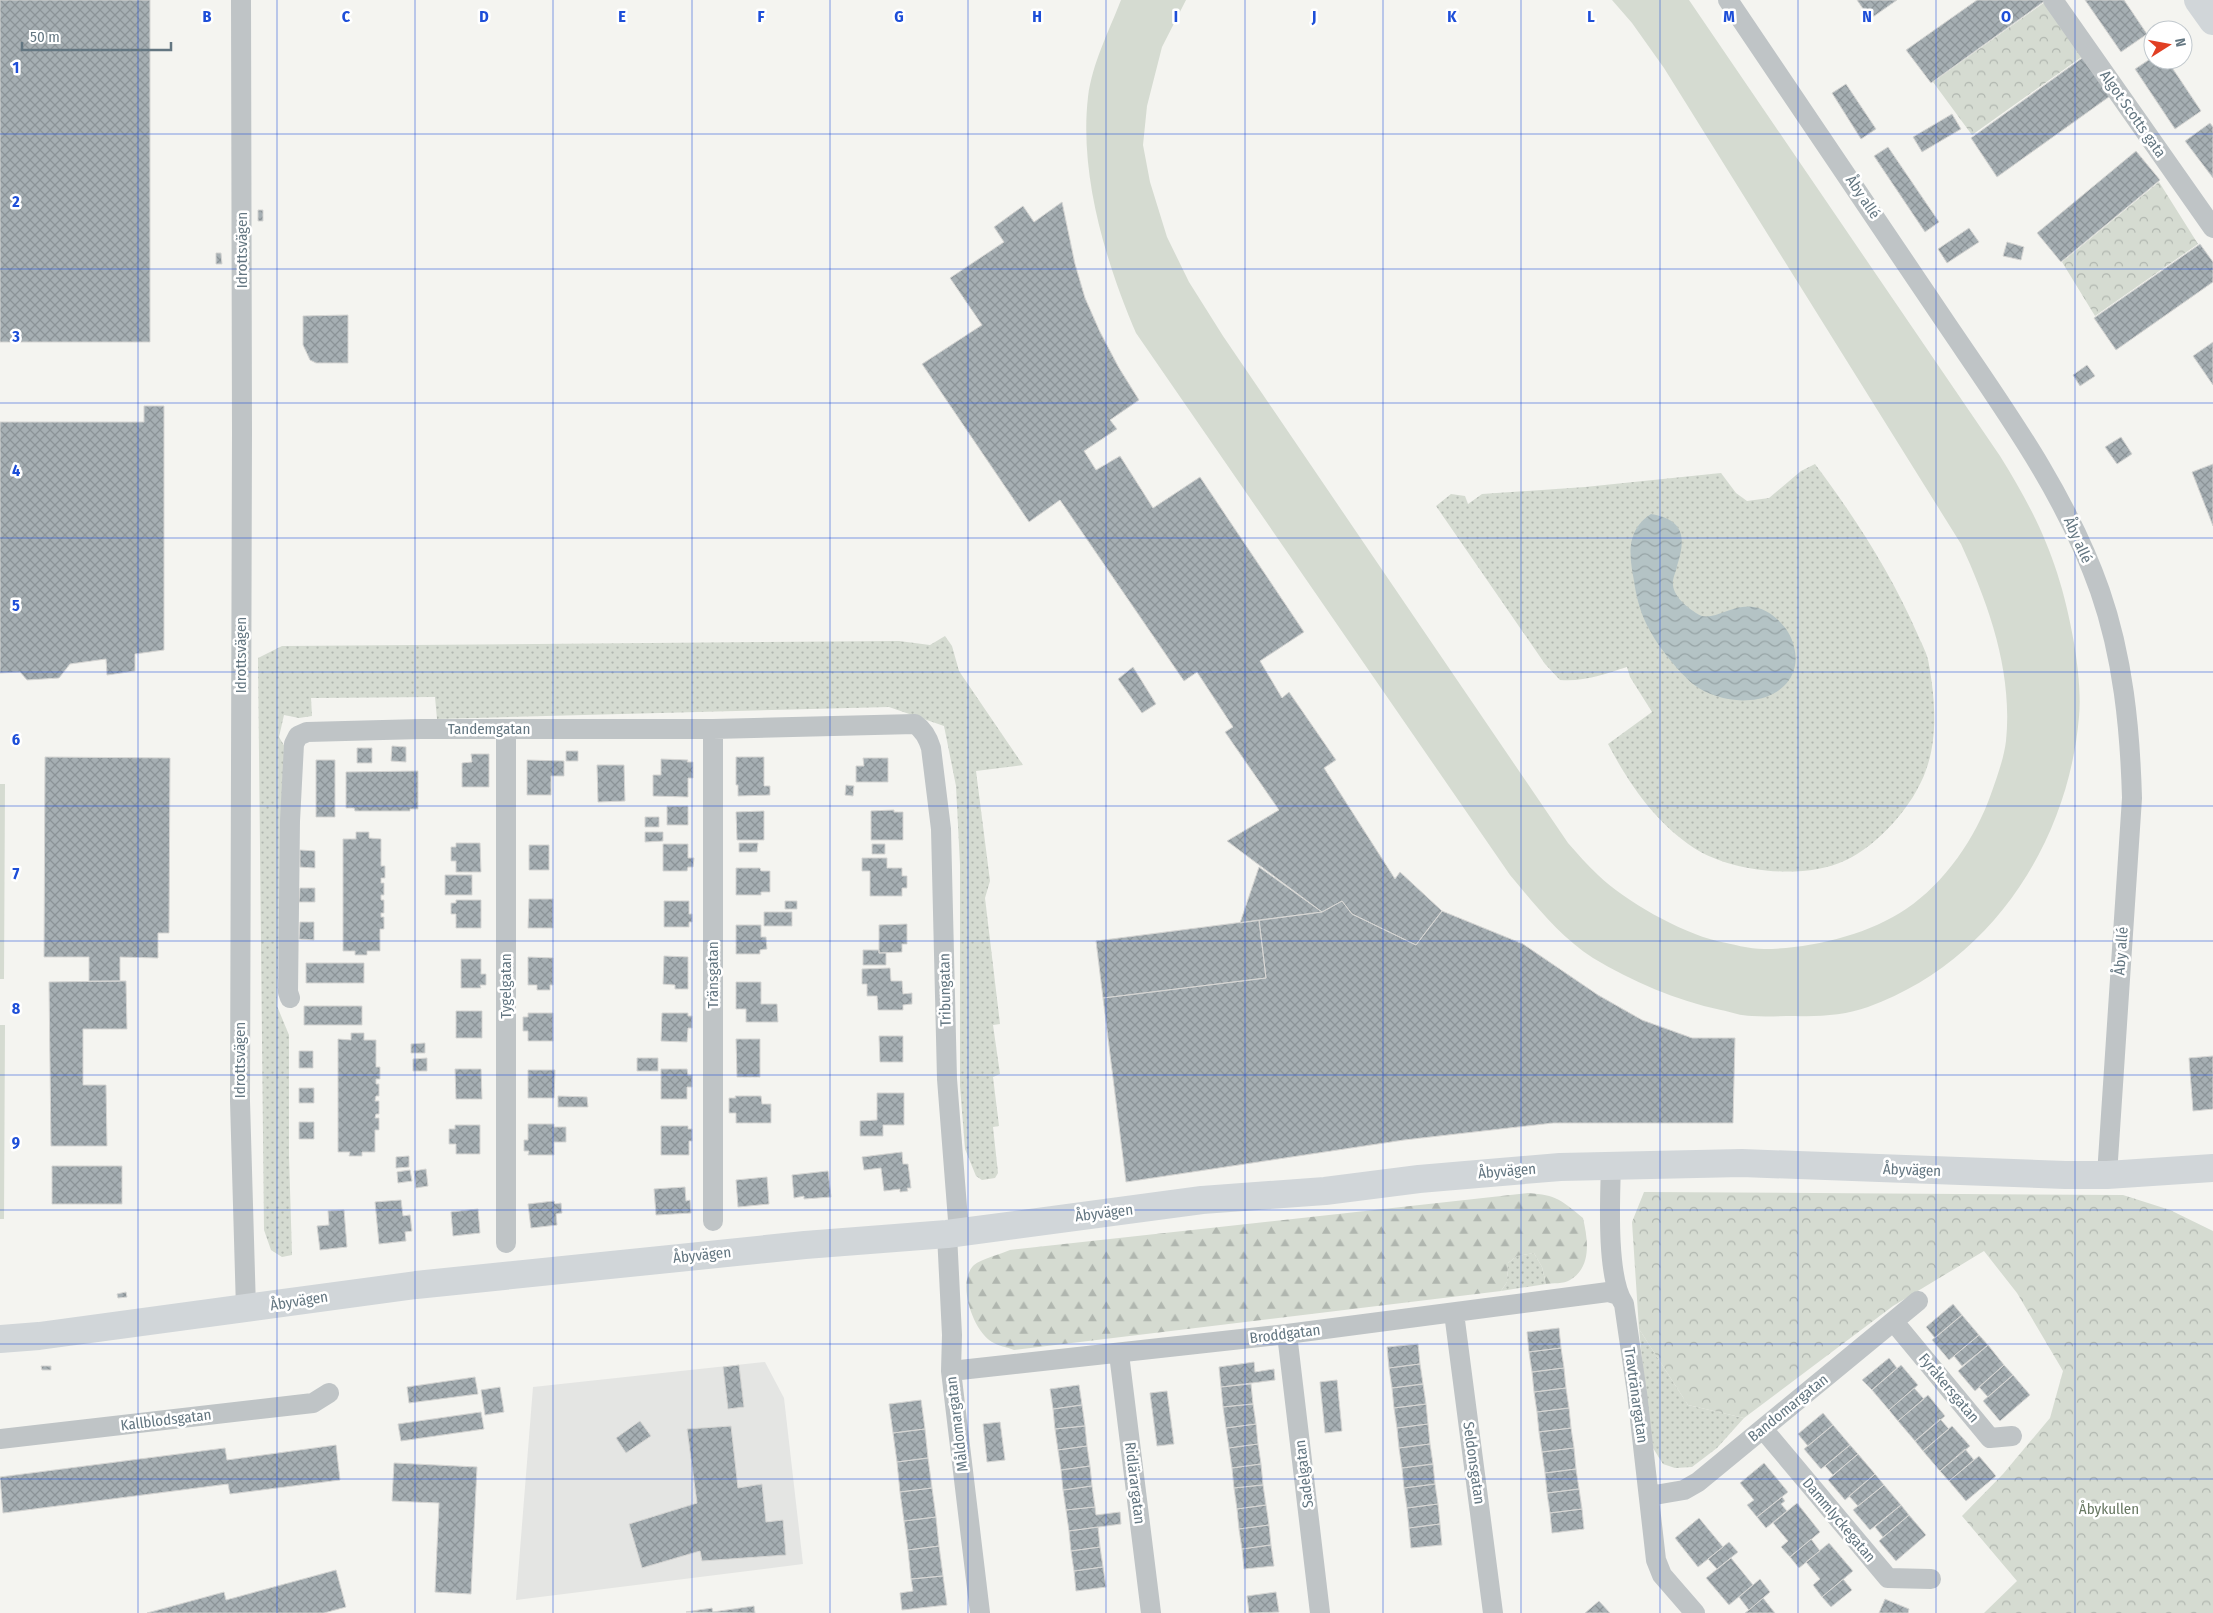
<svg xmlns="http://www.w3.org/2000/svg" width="2213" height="1613" font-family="'Fira Sans Condensed',sans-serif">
  <defs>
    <pattern id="grass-dots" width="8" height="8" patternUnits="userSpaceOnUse" patternTransform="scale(1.25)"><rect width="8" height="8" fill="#d5dbd1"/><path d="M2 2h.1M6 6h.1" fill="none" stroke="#b0b6af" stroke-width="1.8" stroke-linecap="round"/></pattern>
    <pattern id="forest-firs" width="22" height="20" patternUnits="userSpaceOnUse" patternTransform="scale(1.25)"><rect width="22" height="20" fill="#d5dbd1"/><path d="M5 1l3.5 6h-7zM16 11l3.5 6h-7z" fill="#b0b6af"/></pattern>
    <pattern id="park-crowns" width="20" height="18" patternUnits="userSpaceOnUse" patternTransform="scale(1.25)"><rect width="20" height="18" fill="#d5dbd1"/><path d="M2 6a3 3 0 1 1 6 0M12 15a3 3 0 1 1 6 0" fill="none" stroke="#b0b6af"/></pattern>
    <pattern id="water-waves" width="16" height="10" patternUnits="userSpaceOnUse" patternTransform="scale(1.25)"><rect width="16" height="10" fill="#b4c3c5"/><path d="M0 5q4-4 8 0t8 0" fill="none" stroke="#96a3a5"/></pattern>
    <pattern id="building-cross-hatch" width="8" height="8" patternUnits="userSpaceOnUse" patternTransform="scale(1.25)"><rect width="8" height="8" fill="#a6afb3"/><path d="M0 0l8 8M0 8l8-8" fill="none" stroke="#8b9397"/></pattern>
  </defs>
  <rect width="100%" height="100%" fill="#f4f4f0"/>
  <path fill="#e4e5e3" d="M765,1362L784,1398L803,1564L516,1600L533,1387Z"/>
  <path fill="url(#grass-dots)" d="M1815,464C1854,516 1891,573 1917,633C1921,643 1928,654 1929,665C1935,698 1938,738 1926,770C1914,805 1878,846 1844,861C1803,880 1731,872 1694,848C1655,822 1629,784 1608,744L1652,712L1630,677L1627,667C1605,674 1584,682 1560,680L1545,664L1436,506L1451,494L1465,496L1468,504L1482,494L1585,487L1721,473L1736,493L1747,501L1769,498L1801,471Z
    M945,636L952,646L959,671L1023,765L976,771L990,881L985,898L1000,1024L993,1025L1000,1074L993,1077L999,1126L993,1127L998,1173L995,1178L982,1180L976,1176L965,1149L960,1086V865L956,786L944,726L889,707L437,719L435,697L311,698L312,716L299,718L284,715L279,737L285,747L277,1006L289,1035V1156L292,1255L282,1257L271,1250L264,1230L258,658L282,646L899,641L930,645Z
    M1534,1253L1542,1267L1546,1284L1501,1291L1507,1282L1508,1263L1517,1256Z
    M1639,1329L1688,1405L1744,1418L1717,1448L1692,1467L1675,1468L1663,1464L1653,1448L1648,1419Z"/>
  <path fill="url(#forest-firs)" d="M1528,1193C1557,1195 1561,1200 1583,1218C1588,1240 1592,1267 1570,1280C1564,1284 1552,1283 1546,1284L1542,1267L1534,1253L1517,1256L1508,1263L1507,1282L1501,1291L1014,1350C1007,1347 998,1346 992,1342C973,1331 956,1282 974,1265C981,1259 1001,1254 1010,1250Z"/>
  <path fill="url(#park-crowns)" d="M2045,2L2083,56L1972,135L1933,82Z
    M2159,182L2198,244L2095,316L2062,262Z
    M1644,1192L2123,1195L2170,1210L2213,1231V1613H1984L2017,1581L1962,1516L2003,1474L2050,1418L2063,1371L2017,1293L1984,1251L1893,1306L1744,1418L1688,1405L1639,1329L1632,1222Z"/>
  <path fill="#d5dbd1" d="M1121,0H1186L1162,47L1147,106L1143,145L1150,182L1167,237L1189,282L1223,336L1568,843C1578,854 1587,865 1598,875C1625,901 1680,932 1717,941C1732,944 1749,949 1764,949C1809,949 1868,935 1906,909C1945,883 1976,837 1991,794C1997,777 2004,758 2006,741C2013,672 1989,605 1961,544L1664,68L1632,23L1612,0H1689L2000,456C2040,520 2061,568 2074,643C2078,667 2081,693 2079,717C2068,844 1990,963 1868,1007C1846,1015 1818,1017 1795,1016C1780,1016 1766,1017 1752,1016C1741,1016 1731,1012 1721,1010C1675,1000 1633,982 1593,958C1560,937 1535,905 1510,875L1136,333C1106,263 1079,175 1088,97C1092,64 1109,31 1121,0Z
    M0,784H5L4,979H0Z
    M0,1025H5L4,1219H0Z"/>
  <path fill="url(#water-waves)" d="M1651,514C1685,520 1686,538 1677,566C1676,572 1672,579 1673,585C1674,597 1687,607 1696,613C1716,628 1742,587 1777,619C1785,626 1792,636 1794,647C1797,658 1796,670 1789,680C1780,693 1765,699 1750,700C1732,702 1708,696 1693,684C1675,668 1655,643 1645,621C1639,608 1636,594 1634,581C1629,555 1626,530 1651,514Z"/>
  <path fill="url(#building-cross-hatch)" stroke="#d5d5d3" d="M0,0H150V342H0Z
    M1857,0H1897L1870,19Z
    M1977,0H2046L1931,83L1906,50Z
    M2085,0H2124L2147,34L2121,52Z
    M2085,56L2113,94L1997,177L1971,138Z
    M2153,57V60H2167L2201,111L2175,129L2135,69Z
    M1846,84L1876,129L1861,139L1832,93Z
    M1952,114L1961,129L1922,152L1913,137Z
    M2210,123L2213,127V178L2185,141Z
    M1888,147L1939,222L1925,232L1874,156Z
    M2136,151L2160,180L2061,262L2037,233Z
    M1062,202L1075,264L1085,298L1100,332L1119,368L1139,400L1110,420L1117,429L1084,451L1096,470L1120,456L1153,508L1200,477L1304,632L1260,661L1282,698L1289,692L1336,760L1324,768L1395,879L1400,872L1442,911L1416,945L1352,914L1342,901L1322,912L1227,841L1279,810L1225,732L1233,727L1197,672L1184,681L1060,500L1029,522L922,364L982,325L950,278L1004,242L994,227L1023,206L1034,222Z
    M258,210H263V221H258Z
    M1969,228L1979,242L1947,263L1938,249Z
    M2007,242L2024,247L2021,260L2003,256Z
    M2200,244L2213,262V282L2116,350L2094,318Z
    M216,253H221L222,264H216Z
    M348,315V363H316L310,360L303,345V316Z
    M2213,342V385L2193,356Z
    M2087,365L2095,376L2080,386L2073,375Z
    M144,406H164V650L135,654V671L107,675L106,659L70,664L59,678L27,680L20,672L0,673V422H144Z
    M2121,437L2132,454L2117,464L2105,447Z
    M2213,464V526L2192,472Z
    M1133,667L1156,704L1142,713L1118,679Z
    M392,746L406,747V762L391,761Z
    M357,748H372V763H357Z
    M566,751H578V761H566Z
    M471,754H489V787H462V763L472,762Z
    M45,757L170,758L169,933H158V958L120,957V981H89V957H44Z
    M736,757H764V786H770V795L738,796V785H736Z
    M863,758H888V782H856V766H864Z
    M661,759L688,760L687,762H693V778H688V797L653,796V775H661Z
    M316,760H335V817H316Z
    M527,760L564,761V776H551V795H527Z
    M597,765H624L625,801L598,802Z
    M418,771V809H410V811H355L354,808H346V772Z
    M846,785L854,786L853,796L845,795Z
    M667,806H688V825H667Z
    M894,810V812H903V840H871V811Z
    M764,811V840H737L736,812Z
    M645,817H659V827H645Z
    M356,832H369V838L381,839V866H385V878H381V883H384V895H381V900H384V913H381V917H384V929H380V951H367V955H355V951H343V839H356Z
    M645,832H663V841L645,842Z
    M456,843H480L481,872H456V861H451V847H456Z
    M739,843H758L757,852H739Z
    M663,844H688V858H694L693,867H688L687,871H663Z
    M872,844H885V854H872Z
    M529,845H549V870H529Z
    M300,850L315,851V868L300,867Z
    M862,858H887V868H902V876H907V888H902V896H870V871H862Z
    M1259,867L1322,912L1240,923Z
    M736,868H760L761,871H770V892H761V895H736Z
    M445,875H472V895H445Z
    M300,888H315V902H299Z
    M529,899H553V928H528Z
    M456,900H481V928H456V914H451V903H456Z
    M664,901H689V914H692V922H689V927H664Z
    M785,901H797V909H785Z
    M1342,901L1352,914L1416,945L1442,911L1523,944L1598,995L1642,1020L1692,1038H1735L1733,1123H1553L1404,1140L1126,1182L1103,998L1266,978L1259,920L1322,912Z
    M764,912H792V926H764Z
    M1259,920L1266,978L1103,998L1096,941Z
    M300,922H314V940L299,939Z
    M907,924V944H902V952L879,953V925Z
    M736,925H761V937H766L767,949L760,950V954H736Z
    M863,950H879V953H886V965H863Z
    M664,956L688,957V989H675V985L663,984Z
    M528,957L553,958V985H550V990H537V985H528Z
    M461,959H481V974H486V985H480L481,988H461Z
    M306,963H364V983H306Z
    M890,968L891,981H902L903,994L912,993V1004L903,1005V1010H878L877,996H867V984H862V969Z
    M126,981L127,1029H83V1085H106L107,1146H51L49,982Z
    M736,982H761V1004H777L778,1022H746V1009H736Z
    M304,1006H362V1025H304Z
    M456,1011H482V1038H456Z
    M528,1013H553V1041H528V1031H523V1017H528Z
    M662,1013H688V1016H692V1028H688L687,1042L661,1041Z
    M351,1033H364V1040H376V1067H380V1079H376V1084H379V1096H376L375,1101H379V1114H376L375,1118H379V1130H375V1152H362V1156H349L350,1152H338V1039L351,1040Z
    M879,1036H903V1062H880Z
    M736,1039H760V1077H737Z
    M425,1043V1053H411V1044Z
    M299,1051H313V1068H299Z
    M2213,1056V1109L2193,1111L2189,1058Z
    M427,1058V1071H413V1059Z
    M637,1058H658V1071H637Z
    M455,1069H481L482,1099H456Z
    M661,1069H687L688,1075H692V1087H687V1099H661Z
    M528,1070H555L554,1098H528Z
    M299,1088H314V1103H299Z
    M877,1093H904V1125H883V1136H860V1121L877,1120Z
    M558,1096L587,1097L588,1107H558Z
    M735,1096H761L762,1104H771V1123H736V1113H729V1098H736Z
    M299,1122H314V1139H299Z
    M528,1124H554V1127H566V1142H554V1155H528L529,1151H524V1140H528Z
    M455,1125H480V1154H456V1144H449V1129H455Z
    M661,1126H688V1129H692V1141H689V1155H661Z
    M902,1152L903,1164H908L911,1188H907L908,1191L900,1192V1189L884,1191L881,1168L864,1170L862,1157Z
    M409,1156V1167L396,1168V1157Z
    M52,1166H122V1204H52Z
    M426,1169L428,1186L416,1188L414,1171Z
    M410,1170L412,1181L398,1183L397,1172Z
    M828,1171L831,1197L804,1199V1196L794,1198L792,1175Z
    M767,1177L769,1204L738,1207L736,1180Z
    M685,1187L686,1201L690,1200L691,1213L656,1215L654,1189Z
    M401,1200L403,1216L410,1215L412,1231L405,1232L406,1241L379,1244L375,1202Z
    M554,1201L555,1204L561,1203L562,1213L556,1214L557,1225L531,1228L528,1204Z
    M478,1209L480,1233L453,1236L451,1212Z
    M344,1210L347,1247L320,1250L317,1226L329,1225L328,1211Z
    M126,1292L127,1297L118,1298L117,1294Z
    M1953,1304L1962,1315L1935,1338L1926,1327Z
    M1962,1315L1979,1335L1949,1360L1932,1340Z
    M1559,1328L1561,1348L1529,1352L1527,1332Z
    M1979,1335L1988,1345L1962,1366L1954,1356Z
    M1418,1344L1420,1364L1389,1368L1387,1347Z
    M1988,1345L2004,1365L1975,1391L1958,1371Z
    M1561,1348L1564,1368L1532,1372L1529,1352Z
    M1889,1358L1897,1368L1872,1390L1862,1380Z
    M1254,1362L1255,1372L1274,1369L1275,1380L1221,1387L1219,1367Z
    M1420,1364L1423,1384L1392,1388L1389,1368Z
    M739,1365L744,1407L728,1409L723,1367Z
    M1901,1365L1918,1385L1889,1410L1872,1390Z
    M2004,1365L2013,1375L1988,1397L1979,1387Z
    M41,1366H51V1370H42Z
    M1564,1368L1566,1388L1534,1392L1532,1372Z
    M2013,1375L2030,1395L2000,1421L1983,1401Z
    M475,1377L478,1394L409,1403L407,1387Z
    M1337,1380L1342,1431L1325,1433L1320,1382Z
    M1251,1384L1253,1404L1223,1407L1221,1387Z
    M1423,1384L1426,1404L1394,1408L1392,1388Z
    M1079,1385L1082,1405L1053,1409L1050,1389Z
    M500,1387L504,1412L485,1415L481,1390Z
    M1566,1388L1569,1408L1537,1412L1534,1392Z
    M1914,1388L1924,1399L1898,1421L1889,1410Z
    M1167,1391L1174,1444L1157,1446L1150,1393Z
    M1928,1395L1945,1416L1915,1441L1898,1421Z
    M921,1400L925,1429L893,1433L889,1404Z
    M1253,1404L1256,1424L1226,1428L1223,1407Z
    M1426,1404L1428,1424L1397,1428L1394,1408Z
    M1082,1405L1085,1426L1055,1429L1053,1409Z
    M1569,1408L1571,1428L1539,1432L1537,1412Z
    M481,1412L484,1429L401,1441L398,1424Z
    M1823,1413L1833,1425L1808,1446L1798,1434Z
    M1940,1419L1949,1429L1923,1451L1915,1441Z
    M640,1421L651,1436L626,1453L616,1438Z
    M1000,1422L1005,1460L987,1462L983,1424Z
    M1256,1424L1258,1444L1229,1448L1226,1428Z
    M1428,1424L1430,1444L1399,1448L1397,1428Z
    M1833,1425L1850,1445L1821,1469L1804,1449Z
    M731,1426L738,1488L762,1484L766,1522L783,1520L786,1555L702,1561L700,1551L642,1568L629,1524L697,1503L687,1429Z
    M1085,1426L1087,1446L1058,1450L1055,1429Z
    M1952,1426L1970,1446L1940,1471L1923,1451Z
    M1571,1428L1574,1448L1542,1452L1539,1432Z
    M925,1429L928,1458L897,1462L893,1433Z
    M1258,1444L1261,1464L1232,1468L1229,1448Z
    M1430,1444L1433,1464L1402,1468L1399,1448Z
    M336,1445L340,1480L230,1494L228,1484L3,1513L0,1477L225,1448L227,1460Z
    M1850,1445L1858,1454L1833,1475L1825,1466Z
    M1087,1446L1090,1466L1061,1470L1058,1450Z
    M1574,1448L1576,1469L1545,1473L1542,1452Z
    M1965,1449L1974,1460L1949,1481L1940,1471Z
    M1858,1454L1875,1474L1845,1500L1828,1480Z
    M1979,1456L1996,1476L1966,1501L1949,1481Z
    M928,1458L932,1488L900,1492L897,1462Z
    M394,1463L477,1467L471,1594L435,1592L439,1503L392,1501Z
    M1764,1463L1788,1492L1757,1517L1747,1505L1754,1500L1740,1483Z
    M1261,1464L1263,1485L1234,1488L1232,1468Z
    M1433,1464L1435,1484L1404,1488L1402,1468Z
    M1090,1466L1092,1486L1063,1490L1061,1470Z
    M1576,1469L1579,1489L1547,1493L1545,1473Z
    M1875,1474L1884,1485L1858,1506L1849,1496Z
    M1435,1484L1438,1504L1407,1508L1404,1488Z
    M1263,1485L1266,1505L1237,1509L1234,1488Z
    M1884,1485L1901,1505L1870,1530L1853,1510Z
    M1092,1486L1095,1507L1066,1510L1063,1490Z
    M932,1488L936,1517L904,1521L900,1492Z
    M1579,1489L1582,1509L1550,1513L1547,1493Z
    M1782,1497L1785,1501L1781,1504L1787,1511L1766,1528L1757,1517Z
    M1797,1503L1820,1532L1790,1557L1781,1547L1788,1541L1773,1523Z
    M1438,1504L1440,1524L1409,1528L1407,1508Z
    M1266,1505L1269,1525L1239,1529L1237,1509Z
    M1901,1505L1909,1515L1883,1537L1875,1527Z
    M1095,1507L1096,1515L1120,1512L1121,1524L1069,1531L1066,1510Z
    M1582,1509L1584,1529L1552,1533L1550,1513Z
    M1909,1515L1926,1535L1896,1561L1879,1541Z
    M936,1517L939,1546L908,1550L904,1521Z
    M1699,1518L1723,1547L1698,1567L1675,1538Z
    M1440,1524L1442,1545L1411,1548L1409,1528Z
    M1269,1525L1271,1545L1242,1549L1239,1529Z
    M1098,1527L1100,1547L1071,1551L1069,1531Z
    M1811,1539L1820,1551L1799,1568L1790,1557Z
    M1729,1542L1738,1552L1717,1569L1708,1559Z
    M1829,1543L1853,1571L1822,1597L1813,1585L1820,1579L1806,1562Z
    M1271,1545L1274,1566L1244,1569L1242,1549Z
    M939,1546L943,1576L911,1579L908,1550Z
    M1100,1547L1103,1567L1074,1571L1071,1551Z
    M1731,1558L1753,1585L1729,1605L1706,1578Z
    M1103,1567L1106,1587L1076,1591L1074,1571Z
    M336,1570L346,1607L324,1613H147L224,1592L226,1600Z
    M943,1576L947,1605L902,1610L900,1593L913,1591L911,1579Z
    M1760,1579L1770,1592L1749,1610L1739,1597Z
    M1843,1579L1852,1590L1831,1607L1822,1597Z
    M1276,1592L1279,1612L1249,1613L1247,1596Z
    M1763,1598L1775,1613H1745L1749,1610Z
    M1885,1599L1909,1609L1908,1613H1879Z
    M1599,1601L1610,1613H1585Z
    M754,1606L755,1613L686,1612L712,1608L713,1612Z"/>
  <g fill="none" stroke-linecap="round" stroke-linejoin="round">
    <path stroke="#bfc4c6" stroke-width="20" d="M241,0L242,432L240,1101L246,1309
      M1728,0C1801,109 1875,217 1948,326C2005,410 2066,494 2100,591C2123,657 2130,728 2132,798L2107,1175
      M2053,0L2213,228
      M713,729V1221
      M290,998L288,992L290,821L294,744L298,736L307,732L421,729H713L915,724C924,730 928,738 931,748L941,829L947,1079L959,1233
      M1611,1165C1610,1197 1606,1278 1624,1304L1637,1393L1656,1560L1662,1575L1695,1613
      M947,1234L952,1335L951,1371L980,1613
      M506,1243V730
      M1454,1313L1493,1613
      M1894,1322L1990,1438L2012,1436
      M1287,1334L1320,1613
      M1119,1354L1151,1613
      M951,1371L1287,1334L1608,1292L1618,1295
      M1763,1429L1888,1578L1931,1579
      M0,1439L313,1403L329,1393
      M1649,1496L1684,1490L1698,1482L1918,1301"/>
    <path stroke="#d1d6d9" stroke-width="28" d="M2198,0L2213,21
      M0,1339L39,1336L416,1285L805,1245L947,1234L1202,1200L1325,1191L1419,1179L1560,1167L1742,1163L2065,1175H2107L2213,1168"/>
  </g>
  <path fill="none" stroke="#1d4ed8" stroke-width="1" stroke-opacity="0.55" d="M138,0V1613M277,0V1613M415,0V1613M553,0V1613M692,0V1613M830,0V1613M968,0V1613M1106,0V1613M1245,0V1613M1383,0V1613M1521,0V1613M1660,0V1613M1798,0V1613M1936,0V1613M2075,0V1613M0,134H2213M0,269H2213M0,403H2213M0,538H2213M0,672H2213M0,806H2213M0,941H2213M0,1075H2213M0,1210H2213M0,1344H2213M0,1479H2213"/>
  <g text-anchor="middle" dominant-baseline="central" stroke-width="5" stroke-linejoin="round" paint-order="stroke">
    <g font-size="15" fill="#637681" stroke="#fff">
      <text transform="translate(2133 114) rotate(55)">Algot Scotts gata</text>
      <text transform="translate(1863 197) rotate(56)">Åby allé</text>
      <text transform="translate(242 250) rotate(-90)">Idrottsvägen</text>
      <text transform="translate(2078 540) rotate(66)">Åby allé</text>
      <text transform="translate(241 655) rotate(-90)">Idrottsvägen</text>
      <text x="489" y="729">Tandemgatan</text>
      <text transform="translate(2121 951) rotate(-86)">Åby allé</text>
      <text transform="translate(713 975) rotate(-90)">Tränsgatan</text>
      <text transform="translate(506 986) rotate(-90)">Tygelgatan</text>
      <text transform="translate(945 990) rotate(-91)">Tribungatan</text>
      <text transform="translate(240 1060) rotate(-90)">Idrottsvägen</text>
      <text transform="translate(1912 1170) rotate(2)">Åbyvägen</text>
      <text transform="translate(1507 1171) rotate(-5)">Åbyvägen</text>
      <text transform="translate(1104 1213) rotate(-7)">Åbyvägen</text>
      <text transform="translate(702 1255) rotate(-6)">Åbyvägen</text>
      <text transform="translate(299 1301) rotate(-9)">Åbyvägen</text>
      <text transform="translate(1285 1334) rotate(-7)">Broddgatan</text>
      <text transform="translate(1949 1388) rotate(50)">Fyråkersgatan</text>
      <text transform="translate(1636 1395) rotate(82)">Travtränargatan</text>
      <text transform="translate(1788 1408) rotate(-39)">Bandomargatan</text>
      <text transform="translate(166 1420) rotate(-7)">Kallblodsgatan</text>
      <text transform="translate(957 1424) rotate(-97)">Måldomargatan</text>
      <text transform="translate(1474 1463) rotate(82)">Seldonsgatan</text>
      <text transform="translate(1304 1474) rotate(-97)">Sadelgatan</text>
      <text transform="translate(1135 1483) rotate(83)">Ridlärargatan</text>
      <text transform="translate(1839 1520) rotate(50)">Dammlyckegatan</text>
    </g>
    <g font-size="15" fill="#687862" stroke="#fff">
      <text x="2109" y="1509">Åbykullen</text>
    </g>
  </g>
  <g font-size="16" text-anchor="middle" font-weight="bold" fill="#1d4ed8" stroke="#fff" stroke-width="5" stroke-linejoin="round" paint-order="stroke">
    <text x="207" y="22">B</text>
    <text x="346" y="22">C</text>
    <text x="484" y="22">D</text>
    <text x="622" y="22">E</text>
    <text x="761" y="22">F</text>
    <text x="899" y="22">G</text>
    <text x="1037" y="22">H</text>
    <text x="1176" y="22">I</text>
    <text x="1314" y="22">J</text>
    <text x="1452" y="22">K</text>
    <text x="1591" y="22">L</text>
    <text x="1729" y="22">M</text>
    <text x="1867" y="22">N</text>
    <text x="2006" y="22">O</text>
    <text x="16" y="73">1</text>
    <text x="16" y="207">2</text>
    <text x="16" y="342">3</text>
    <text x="16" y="476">4</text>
    <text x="16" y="611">5</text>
    <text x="16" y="745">6</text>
    <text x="16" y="879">7</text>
    <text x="16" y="1014">8</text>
    <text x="16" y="1148">9</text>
  </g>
  <g transform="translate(2168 45) rotate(79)"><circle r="24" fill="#ffffff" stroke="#c1c8cd"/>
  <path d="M0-4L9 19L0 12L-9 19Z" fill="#e13f23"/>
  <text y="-8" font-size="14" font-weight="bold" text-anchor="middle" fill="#637681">N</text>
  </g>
  <path d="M22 42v8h149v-8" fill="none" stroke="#637681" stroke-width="2.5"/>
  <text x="30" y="42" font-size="15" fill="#637681" stroke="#ffffff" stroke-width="4" paint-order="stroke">50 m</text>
</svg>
